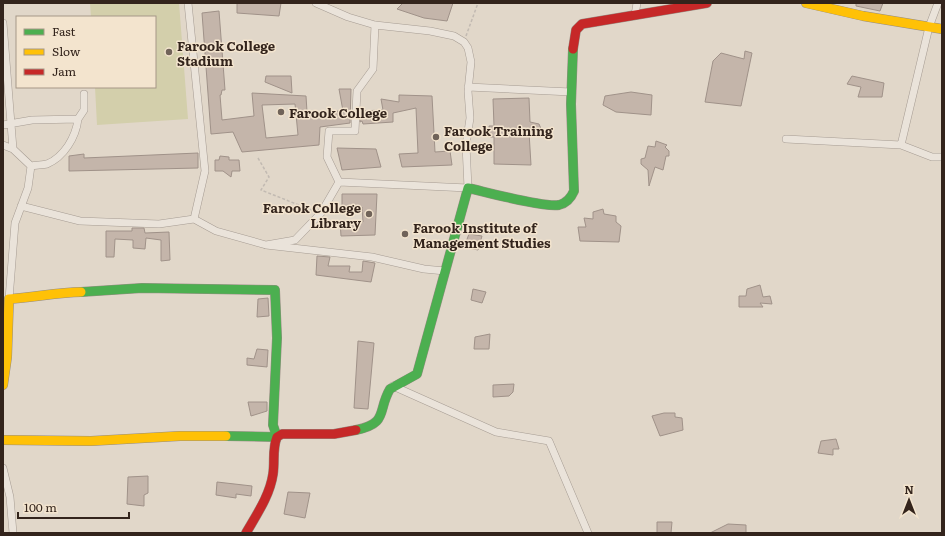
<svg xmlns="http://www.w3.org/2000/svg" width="945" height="536" font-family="Literata,serif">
  <rect width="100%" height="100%" fill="#e1d7c9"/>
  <path fill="#d3cfab" d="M90,3H179L188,119L97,125L95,87H155V17H91Z"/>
  <path fill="#c4b5aa" stroke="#a09289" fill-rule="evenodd" d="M237,3H281L279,16L237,13Z
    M403,3H453L447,21L424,18L397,9Z
    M856,3H883L880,11L856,6Z
    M219,11L225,90H222L221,95H220L222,120L254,116L252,93L306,96L307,112L343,111L339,89H351L350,123L320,127L319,145L242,152L233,132L211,134L202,13ZM295,104L298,135L266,138L262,105Z
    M745,51L752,53L741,106L705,102L713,61L721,53L744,59Z
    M266,76H291L292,93L265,82Z
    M852,76L884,83L882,97H858L861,87L847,84Z
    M631,92L652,95L651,115L616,112L603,105L605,96Z
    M399,95L432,96L435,152L450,151L452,165L402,167L399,154L418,153L416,108L393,113V122L363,124L362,121L360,122L361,111L383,110L381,99L399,102Z
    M529,98L530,122L539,124L542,131L529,132L531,165L494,164V137H490L489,126H494L493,99Z
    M656,141L667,145L665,147L669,151V156H666L663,170L655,167L649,186L648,170L641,164V159L645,158L648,146L655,147Z
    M337,148L376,149L381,167L342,170Z
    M198,153V168L69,171V156L84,154V158Z
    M220,156L229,157V160H239L240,171H232L231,177L223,171H215V160H219Z
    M342,194H377L375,235L341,236L340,221L363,222L362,207L342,208Z
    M603,209L604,214L616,216V222L621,226L619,242L580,241L578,227H586L584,218L593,219V212Z
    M132,228H144L145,233L169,232L170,260L161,261V240L146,238L145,249L133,248V240L115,239L114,257H106V231H132Z
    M469,234L482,236L478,250L464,247Z
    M317,256L330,257L328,266H350L349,272H362L363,261L375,263L371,282L316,275Z
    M760,285L763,297L770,296L772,304L760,303L763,307H739V296H746L747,289Z
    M473,289L486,292L482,303L471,300Z
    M268,298L269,316L257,317L258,299Z
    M490,334L489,349H474L475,337Z
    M358,341L374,343L368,409L354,408Z
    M257,349L268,350L267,367L247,365V358L254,359Z
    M514,384L513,392L509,396L493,397V385Z
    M248,402H267V411L251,416Z
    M664,413H675V417L682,418L683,430L660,436L652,416Z
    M836,439L839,449H833V455L818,453L821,441Z
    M148,476V493L144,495V506L127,504L128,477Z
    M217,482L252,486L251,496L236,494V498L216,495Z
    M288,492L310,493L305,518L284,514Z
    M657,522H672L671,533H657Z
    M728,524L746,525V533H710Z"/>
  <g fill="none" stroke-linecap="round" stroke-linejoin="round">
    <g stroke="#a69c93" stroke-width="8">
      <path id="street" d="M188,3L205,171L194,219
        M635,15L637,3
        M3,23L13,149L31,166L28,188L15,223L9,299
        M468,87L571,92
        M3,125L32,120L78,119L84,110V94
        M786,139L901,145L932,157H942
        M3,145L13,149
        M901,145L929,27L938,3
        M31,166C36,165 43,165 47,164C64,157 76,137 78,119
        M339,182L327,157L329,131H355L357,91L373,69L375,25
        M21,206L80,221L159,224L194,219L216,231L266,245L372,257L424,269L445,271
        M266,245L295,240L321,213L339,182L468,188L466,145L470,118L468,91L471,62L468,48L464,42L454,36L430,31L375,25L348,17L316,3
        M393,386L496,432L549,441L588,533
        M3,468L10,497L13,533"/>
    </g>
    <g stroke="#958c82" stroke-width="10">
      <path id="fast" d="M81,292L142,288L275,290L277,338L273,425L277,437L226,436
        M356,430C389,423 377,411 390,389L417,374L468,188C486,192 545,208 559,205C567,203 571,198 574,191L571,104L573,49"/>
    </g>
    <g stroke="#958c82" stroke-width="10">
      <path id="slow" d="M806,3L863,16L942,29
        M3,385L7,357L9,299C33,298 57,292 81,292
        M3,440L91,441L180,436H226"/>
    </g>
    <g stroke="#958c82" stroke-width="10">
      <path id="jam" d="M573,49L576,30L582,24L707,3
        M246,533C257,514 270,495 273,474C275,461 272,449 277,437L282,434H334L356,430"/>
    </g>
    <path stroke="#c2bab2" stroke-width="1.5" stroke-dasharray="3 2" stroke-linecap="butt" d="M466,36L478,3
      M258,158L269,177L261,190L314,211"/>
    <use href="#street" stroke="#eae3da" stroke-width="7"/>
    <use href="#fast" stroke="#4caf50" stroke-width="9"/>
    <use href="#slow" stroke="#ffc107" stroke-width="9"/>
    <use href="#jam" stroke="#c62828" stroke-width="9"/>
  </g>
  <g fill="#706359" stroke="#f3e4ce" stroke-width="1.5">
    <circle cx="169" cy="52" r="4"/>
    <circle cx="281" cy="112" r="4"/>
    <circle cx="436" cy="137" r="4"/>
    <circle cx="369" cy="214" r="4"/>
    <circle cx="405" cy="234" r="4"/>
  </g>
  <g text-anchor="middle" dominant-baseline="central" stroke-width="3" stroke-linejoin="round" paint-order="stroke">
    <g font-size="13" font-weight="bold" fill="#33241c" stroke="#f3e4ce" text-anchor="start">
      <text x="177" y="45">Farook College<tspan x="177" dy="15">Stadium</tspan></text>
      <text x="289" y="112">Farook College</text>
      <text x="444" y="130">Farook Training<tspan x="444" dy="15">College</tspan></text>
      <text x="361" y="207" text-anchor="end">Farook College<tspan x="361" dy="15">Library</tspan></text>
      <text x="413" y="227">Farook Institute of<tspan x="413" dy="15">Management Studies</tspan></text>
    </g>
  </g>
  <rect width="945" height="536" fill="none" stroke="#33241c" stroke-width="8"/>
  <rect x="16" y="16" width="140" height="72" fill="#f3e4ce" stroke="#a69787"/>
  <rect x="24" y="29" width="20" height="6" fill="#4caf50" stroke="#a69787"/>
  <text x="52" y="36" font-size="12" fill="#33241c">Fast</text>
  <rect x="24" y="49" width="20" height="6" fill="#ffc107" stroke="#a69787"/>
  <text x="52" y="56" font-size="12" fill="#33241c">Slow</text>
  <rect x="24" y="69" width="20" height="6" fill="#c62828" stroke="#a69787"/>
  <text x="52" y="76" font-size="12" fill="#33241c">Jam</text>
  <g transform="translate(909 500)" stroke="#f3e4ce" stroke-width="3" paint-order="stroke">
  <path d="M0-3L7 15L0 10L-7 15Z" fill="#33241c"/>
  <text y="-6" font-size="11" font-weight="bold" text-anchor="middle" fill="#33241c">N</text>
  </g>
  <path d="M18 512v6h111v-6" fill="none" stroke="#33241c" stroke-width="2"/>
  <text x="24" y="512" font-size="12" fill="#33241c" stroke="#f3e4ce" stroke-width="3" paint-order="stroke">100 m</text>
</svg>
